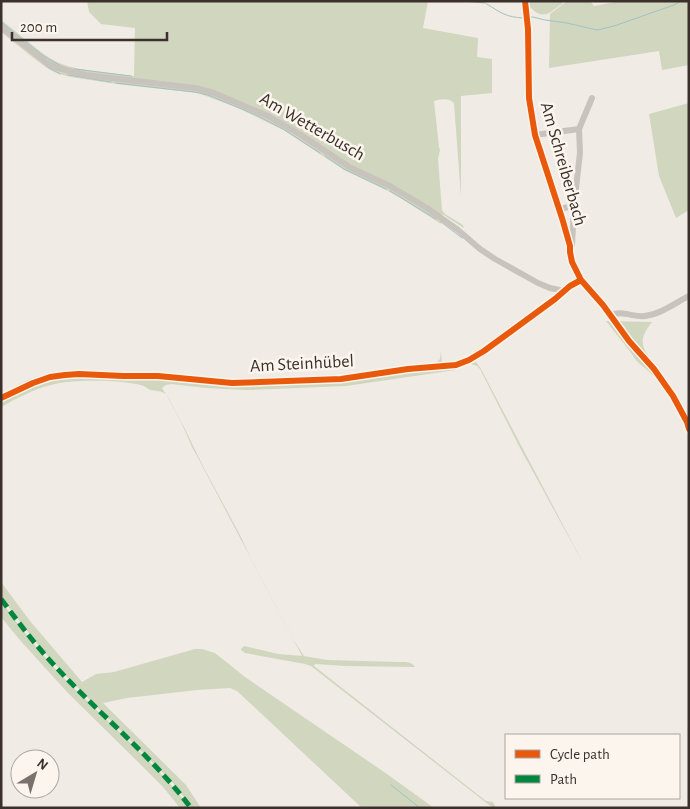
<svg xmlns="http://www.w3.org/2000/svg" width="690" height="809" font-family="'Alegreya Sans',sans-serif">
  <rect width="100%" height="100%" fill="#f0ebe5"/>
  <path fill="#d1d6bf" d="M87,1H428L423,28L478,38L477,57L492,59V93L461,96V197L454,103C449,98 441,99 434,101L439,147L440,150L438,159L442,210L445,214L463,225L464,228L442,214L441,224L402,199L386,190L344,170L285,131L238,108L198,93L116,84L71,77L59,74L50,70L36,60L1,32V20C19,33 39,53 57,62C75,71 113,73 134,76L135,28L101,24L89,12Z
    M528,1H563L562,4C548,14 542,21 528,5Z
    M567,1H590L594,6L621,1H689V65L662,70L659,51L549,68L550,14Z
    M689,103V210L676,218L659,176L649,114Z
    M606,321L652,322C634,344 645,352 660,370L653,376C646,367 637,364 632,354Z
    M441,352L442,363L455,362L456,370L346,386L247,390L206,388L171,384L166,385L162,388L168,397L183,425L204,468L240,535L253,563L293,639L304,656L327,660L398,662C405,662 411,661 415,667L345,666L315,664L314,666L486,801L493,802L496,808H493L311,666L305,664L245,653L241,650V649L244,646L278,654L302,656L196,454L193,449L181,422L166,394C160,390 157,392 151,390C147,389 145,386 141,385C119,380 72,379 51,385C34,389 17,398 1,407V394C13,388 24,381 36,377C53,371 70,371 87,370L225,380L344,375L436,363L440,359Z
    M476,362L481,369L584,565L519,446L480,369L477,366L471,364Z
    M1,582L30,621L82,682L96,674L114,672L195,649H202L215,653L245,677L387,774L434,808H362L252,705L237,691L230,688L197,690L127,698L103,703L186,785L201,808H192L174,784L65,675L38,645L1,597Z
    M1,601C19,626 38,650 59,673C103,718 151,758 190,808H180L163,787L136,760L67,692L19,639L1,617Z"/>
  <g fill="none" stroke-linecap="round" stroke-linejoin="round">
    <path stroke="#a1c2c1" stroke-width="1" d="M462,1L486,3
      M487,4C501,13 506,17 523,18
      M529,17H533L545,20L567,23L597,30L614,26L674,5L681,1
      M1,22L23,40
      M26,42L45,57L61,66
      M46,66L60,74
      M75,69L131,76
      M68,75L111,82
      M116,83L194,92L208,95L256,115L283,129L320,153
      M325,156L344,169L386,189
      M390,191L436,219
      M441,222L462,238
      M391,785L420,808"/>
    <path stroke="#c9c3be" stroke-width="6" d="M1,27L47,63L58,68L86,75L195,88L214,93L268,116L301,135L351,168L390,186L427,208L458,230L480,249L495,259L538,283L550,288L564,291
      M535,135L579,129
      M559,209L574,206
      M570,246L572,245L574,206L580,153L579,129L592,98
      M610,316C621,309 634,318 645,316C661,314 675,303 689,296"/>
    <path stroke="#c9c3be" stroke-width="8" d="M525,1L528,29L529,98L535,135L562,218L570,246V252L572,262L581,280L603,305L629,341L654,369L673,396L687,422L689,429
      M1,398L33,383L50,377L65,375L79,374L123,376H158L232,383L260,382L341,379L408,369L456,365L469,360L484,351L555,299L570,286L581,280"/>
    <path stroke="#00873e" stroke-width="5" stroke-dasharray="10 5" stroke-linecap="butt" d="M1,599C19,623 36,646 56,667C100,715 152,756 191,808"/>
    <g stroke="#fbf5ee" stroke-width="9">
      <path id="cycleway" d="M525,1L528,29L529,98L535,135L562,218L570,246V252L572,262L581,280L603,305L629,341L654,369L673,396L687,422L689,429
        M1,398L33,383L50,377L65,375L79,374L123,376H158L232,383L260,382L341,379L408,369L456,365L469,360L484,351L555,299L570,286L581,280"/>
    </g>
    <use href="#cycleway" stroke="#e8590c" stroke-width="6"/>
  </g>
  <g text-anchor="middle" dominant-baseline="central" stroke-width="5" stroke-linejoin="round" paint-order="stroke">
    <g font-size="18" fill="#3b302b" stroke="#fbf5ee">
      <text transform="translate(312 127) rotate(30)">Am Wetterbusch</text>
      <text transform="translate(563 164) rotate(74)">Am Schreiberbach</text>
      <text transform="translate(302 364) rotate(-3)">Am Steinhübel</text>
    </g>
  </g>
  <rect width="690" height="809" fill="none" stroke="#3b302b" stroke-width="5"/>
  <rect x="505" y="734" width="175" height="65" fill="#fbf5ee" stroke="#aea6a0"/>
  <rect x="515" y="750" width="25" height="8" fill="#e8590c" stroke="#aea6a0"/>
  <text x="550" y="759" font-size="15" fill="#3b302b">Cycle path</text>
  <rect x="515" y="775" width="25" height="8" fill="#00873e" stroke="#aea6a0"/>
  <text x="550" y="784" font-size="15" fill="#3b302b">Path</text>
  <g transform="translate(35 774) rotate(38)"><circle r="24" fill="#fbf5ee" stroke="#aea6a0"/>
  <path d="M0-4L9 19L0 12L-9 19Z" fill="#7a716c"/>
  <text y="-8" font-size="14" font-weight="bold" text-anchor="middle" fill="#3b302b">N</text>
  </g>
  <path d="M12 32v8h155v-8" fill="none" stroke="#3b302b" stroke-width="2.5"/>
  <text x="20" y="32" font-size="15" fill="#3b302b" stroke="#fbf5ee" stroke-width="4" paint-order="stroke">200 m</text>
</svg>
